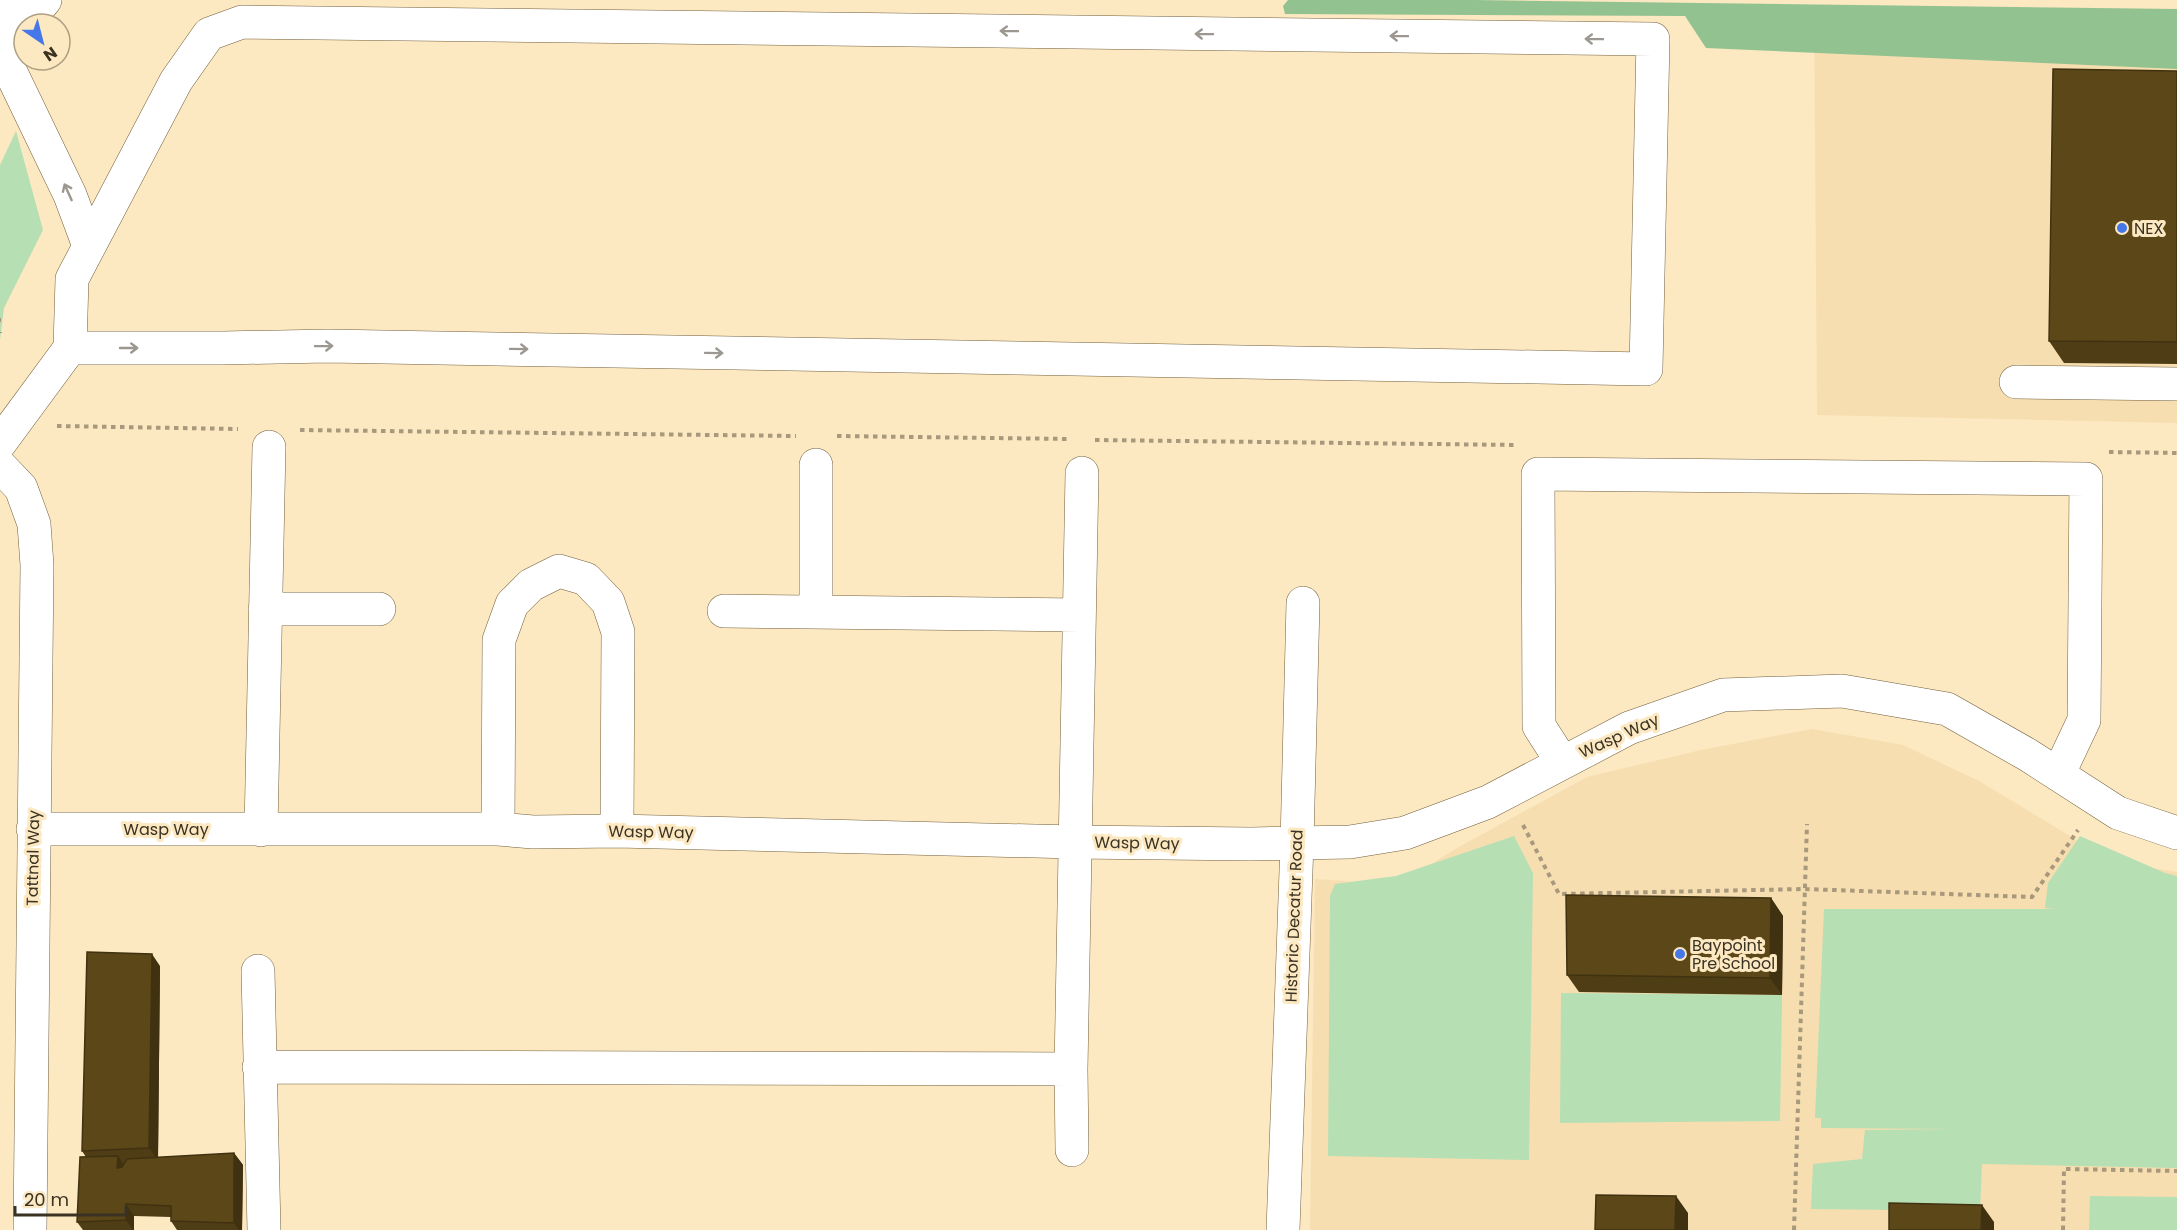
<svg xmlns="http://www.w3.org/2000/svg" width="2177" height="1230" font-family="Poppins,sans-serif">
  <rect width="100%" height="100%" fill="#fce8c1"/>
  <path fill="#f6deb0" d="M1814,5L2177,14V423L1817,415Z
    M1812,729L1903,745L1979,781L2113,862L2177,872V1230H1310L1315,879L1398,885L1457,848L1587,777L1701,750Z"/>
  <path fill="#b6dfb4" d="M16,131L43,230L4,308L0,340V165Z
    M1514,836L1533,873L1529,1160L1328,1156L1330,896L1335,884L1396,876Z
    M2080,836L2165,873L2177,876V1168L1982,1164L1980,1211L1811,1209L1813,1164L1862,1159L1865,1130L1953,1129L1821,1128V1118H1815L1824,909H2056L2045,908L2048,883Z
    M1561,993L1782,995L1780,1121L1560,1123Z
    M2090,1196L2177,1197V1230H2089Z"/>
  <path fill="#92c290" d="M1288,0H1475L2177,9V69L1706,48L1685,16L1285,14L1283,6Z"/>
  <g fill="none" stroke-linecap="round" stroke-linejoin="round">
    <g stroke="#72603d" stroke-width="34">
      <path id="minor" d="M2,54L70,195L89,246
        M2016,382L2177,384
        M0,443L70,348L72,279L176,81L209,34L242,22L1653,39L1646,369L328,346L223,348H70
        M0,466L21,488L34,524L37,565L30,1230
        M265,609H379
        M724,611L1079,615
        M816,611V465
        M1562,762L1539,726L1538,474L2086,479L2084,720L2059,773
        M33,829H498L533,832L617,831L1074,842L1251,844L1350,842L1405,833L1488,802L1629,728L1723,695L1842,691L1947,709L2028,755L2118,813L2177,833
        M498,829L499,640L512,604L531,585L559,571L586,579L608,602L618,632L617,831
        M261,830L269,447
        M258,971L264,1230
        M259,1067L1071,1069L1082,473
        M1071,1069L1072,1150
        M1283,1230L1297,843L1303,603"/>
    </g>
    <g stroke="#72603d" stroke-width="34">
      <path id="major" d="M0,14L8,0
        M25,24L45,0
        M0,57L24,26"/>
    </g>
    <path stroke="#a8997d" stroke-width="4" stroke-dasharray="4.5 4.5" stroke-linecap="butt" d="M0,320H1
      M0,332V333
      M57,426L238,429
      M300,430L796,436
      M837,436L1069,439
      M1095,440L1516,445
      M2109,452L2177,453
      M1523,825L1559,894L1805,889L2032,897L2078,830
      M1794,1230L1807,824
      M2063,1230L2064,1169L2177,1171"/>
    <use href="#minor" stroke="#fff" stroke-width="33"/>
    <use href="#major" stroke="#fff" stroke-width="33"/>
  </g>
  <path fill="#4f3d15" d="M2177,71V364L2064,363L2049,341Z
    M1771,898L1783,916L1782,995L1579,992L1567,975Z
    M160,966L158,1158L234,1153L243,1165L242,1230H177L171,1221V1217L134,1216V1230H83L77,1222L86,1157L82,1151Z"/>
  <path fill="#403211" d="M1771,898L1783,916L1782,995L1770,978Z
    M152,954L160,966L158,1160L149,1148Z
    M234,1153L243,1165L242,1230H239L234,1223Z
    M118,1156L126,1168H117Z
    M1676,1196L1688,1213V1230H1675Z
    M126,1204L134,1216V1230H133L126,1220Z
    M1982,1205L1994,1222V1230H1981Z"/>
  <path fill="#5c4718" stroke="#403211" stroke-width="1.5" d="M2053,69L2177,71V342L2049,341Z
    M1566,895L1771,898L1770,978L1567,975Z
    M87,952L152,954L149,1148L82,1151Z
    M234,1153V1223L171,1221V1206L126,1204V1220L77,1222L80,1157L118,1156L117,1168L122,1167L127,1159Z
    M1596,1195L1676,1196L1675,1230H1595Z
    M1889,1203L1982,1205L1981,1230H1889Z"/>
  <defs><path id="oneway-shaft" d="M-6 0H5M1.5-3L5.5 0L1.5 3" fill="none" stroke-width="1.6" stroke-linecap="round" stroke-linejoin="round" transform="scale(1.5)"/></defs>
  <g stroke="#9c9891">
    <use href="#oneway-shaft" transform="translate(1009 31) rotate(-179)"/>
    <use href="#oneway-shaft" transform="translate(1204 34) rotate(-179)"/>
    <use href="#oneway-shaft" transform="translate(1399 36) rotate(-179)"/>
    <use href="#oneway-shaft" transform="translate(1594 39) rotate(-179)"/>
    <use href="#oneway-shaft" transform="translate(68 192) rotate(-114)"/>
    <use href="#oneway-shaft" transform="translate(324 346) rotate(-1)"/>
    <use href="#oneway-shaft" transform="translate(129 348)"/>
    <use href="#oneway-shaft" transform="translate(519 349) rotate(1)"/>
    <use href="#oneway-shaft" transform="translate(714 353) rotate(1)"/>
  </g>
  <g fill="#4577e8" stroke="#fce8c1" stroke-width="2">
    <circle cx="2122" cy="228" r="6"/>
    <circle cx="1680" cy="954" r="6"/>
  </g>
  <g text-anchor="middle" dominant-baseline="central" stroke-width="6" stroke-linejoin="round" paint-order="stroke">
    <g font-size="16" fill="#3a3223" stroke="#fce8c1" text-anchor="start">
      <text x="2134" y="228">NEX</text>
      <text x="1692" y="945">Baypoint<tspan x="1692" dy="18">Pre School</tspan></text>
    </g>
    <g font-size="16" fill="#3a3223" stroke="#fce8c1">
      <text transform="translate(1619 736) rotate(-24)">Wasp Way</text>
      <text x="166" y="829">Wasp Way</text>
      <text transform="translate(651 832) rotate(1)">Wasp Way</text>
      <text transform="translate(1137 843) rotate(1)">Wasp Way</text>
      <text transform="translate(33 858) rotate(-89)">Tattnal Way</text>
      <text transform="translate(1294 916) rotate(-88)">Historic Decatur Road</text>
    </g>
  </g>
  <g transform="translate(42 42) rotate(145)"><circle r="28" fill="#fce8c1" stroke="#ae9f82" stroke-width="1.5"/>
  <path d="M0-4.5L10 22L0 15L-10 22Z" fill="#4577e8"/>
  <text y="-9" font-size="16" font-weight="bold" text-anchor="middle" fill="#3a3223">N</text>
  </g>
  <path d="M15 1206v9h111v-9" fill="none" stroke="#3a3223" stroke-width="3"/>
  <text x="24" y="1206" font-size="18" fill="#3a3223" stroke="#fce8c1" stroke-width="4.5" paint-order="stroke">20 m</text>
</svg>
